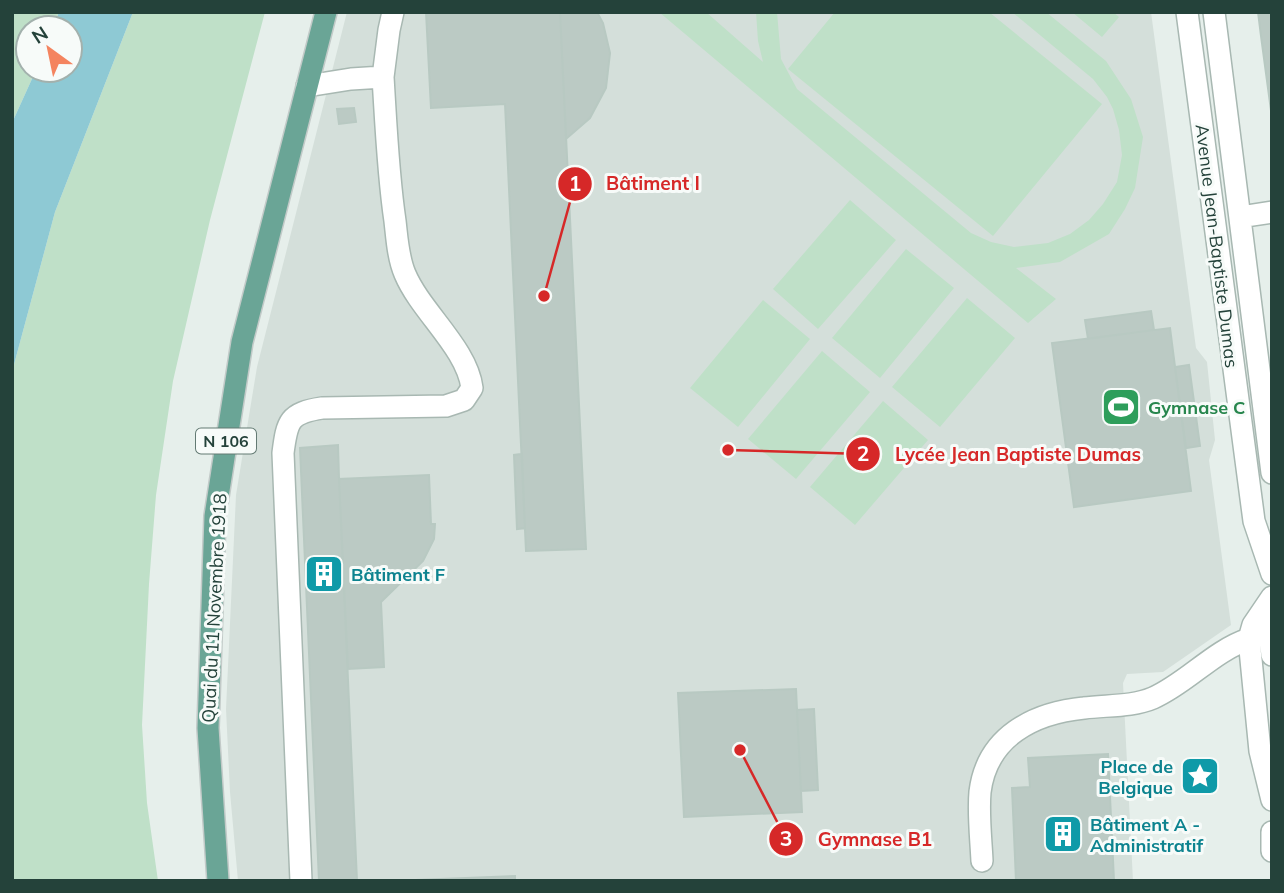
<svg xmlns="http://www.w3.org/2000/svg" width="1284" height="893" font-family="Mulish,sans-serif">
  <rect width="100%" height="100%" fill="#e6efeb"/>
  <path fill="#d4dfda" d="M347,12H1151L1196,348L1207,362L1215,440L1209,460L1231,625L1163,672L1127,674L1123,683L1133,881H238L230,792L226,709L236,495L257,367Z"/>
  <path fill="#bfe0c8" d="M12,12H59L53,28H28V70H36L12,123Z
    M133,12H265L210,220L173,381L156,495L149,584L142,725L147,803L158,881H12V372L55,212Z
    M659,12H706L763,62L758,41L756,12H777L781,59L797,89L971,233L991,242L1014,247L1048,243L1070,234L1089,220L1103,204L1117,182L1122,155L1119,130L1113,109L1107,97L1093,79L1012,12H1046L1106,61L1131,99L1143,137L1135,188L1125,209L1109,234L1060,262L1016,268L1056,299L1028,323Z
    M835,12H989L1102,104L993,236L788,69Z
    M1072,12H1113L1119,17L1102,37Z
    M850,200L896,240L818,329L773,289Z
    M906,249L954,288L880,378L832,338Z
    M967,298L1015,338L940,427L892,387Z
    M763,300L810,339L738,427L690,388Z
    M822,351L870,392L796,479L748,439Z
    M883,401L928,440L855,525L810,487Z"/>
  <path fill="#8ec9d4" d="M59,12H133L55,212L12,372V123L36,70H70V28H53Z"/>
  <path fill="#bbcac4" stroke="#b8c9c2" stroke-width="2" d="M426,12H560L586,549L526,551L505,104L431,108Z
    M560,12H597L603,23L610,53L606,88L590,118L566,139Z
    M1258,12H1272V118L1261,36Z
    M354,108L356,122L339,124L337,109Z
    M1151,311L1154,330L1088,339L1085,320Z
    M1170,328L1191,491L1074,507L1052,343Z
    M1189,365L1200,446L1186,448L1175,367Z
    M338,445L339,479L357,881H319L300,448Z
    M522,454L525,528L517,529L514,455Z
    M429,475L431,524H435L434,539L423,561L381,602L384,667L348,669L339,479Z
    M796,689L802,812L684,817L678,693Z
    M814,709L818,790L801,791L797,710Z
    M1108,754L1114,881H1016L1012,788L1030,787L1028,758Z
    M515,876V881H390Z"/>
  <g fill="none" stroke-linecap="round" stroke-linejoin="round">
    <g stroke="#a8b8b2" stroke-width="24">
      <path id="minor" d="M1187,12L1254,521L1272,574
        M1214,12L1272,473
        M383,77L389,30L393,12
        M1240,217L1272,212
        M1272,597L1253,625L1249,639L1260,751L1272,800
        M1272,605L1268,624L1272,655
        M1272,832V851
        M982,861C981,839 978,814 980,792C987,736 1034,713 1084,708C1106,705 1132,707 1153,698C1187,683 1213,651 1249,639
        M301,881L283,453C287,421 289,413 322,408L446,406L464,400L472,388C467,348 421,312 405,274C398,258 397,238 395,221C388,174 386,125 383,77L351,79L307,86"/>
    </g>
    <g stroke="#c2cac8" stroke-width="24">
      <path id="major" d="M218,881L208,728L215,516L242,342L326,12"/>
    </g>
    <use href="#minor" stroke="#fff" stroke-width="21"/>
    <use href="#major" stroke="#6aa596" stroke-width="21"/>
  </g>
  <defs>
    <g id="stadium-square" transform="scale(2.0125)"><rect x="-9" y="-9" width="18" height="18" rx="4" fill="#2e9e5b" stroke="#f7fbf9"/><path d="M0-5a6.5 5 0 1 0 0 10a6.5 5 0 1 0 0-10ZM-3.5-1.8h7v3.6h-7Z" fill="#fff"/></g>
    <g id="building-square" transform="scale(2.0125)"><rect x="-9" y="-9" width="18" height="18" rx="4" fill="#0f9aa8" stroke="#f7fbf9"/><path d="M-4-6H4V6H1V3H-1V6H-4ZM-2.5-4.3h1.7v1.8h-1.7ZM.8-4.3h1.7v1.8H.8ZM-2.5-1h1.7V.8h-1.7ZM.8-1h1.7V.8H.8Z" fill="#fff"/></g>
    <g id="sight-square" transform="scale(2.0125)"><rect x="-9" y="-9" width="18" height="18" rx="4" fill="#0f9aa8" stroke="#f7fbf9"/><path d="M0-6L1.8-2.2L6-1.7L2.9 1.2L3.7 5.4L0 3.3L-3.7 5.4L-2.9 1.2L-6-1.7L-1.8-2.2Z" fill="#fff"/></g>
  </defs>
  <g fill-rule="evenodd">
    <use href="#stadium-square" x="1121" y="407"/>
    <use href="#building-square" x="324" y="574"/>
    <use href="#sight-square" x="1200" y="776"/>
    <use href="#building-square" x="1063" y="834"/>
  </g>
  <g text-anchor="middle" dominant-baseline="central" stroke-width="6" stroke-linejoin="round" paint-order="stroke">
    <rect fill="#f7fbf9" stroke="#637a73" stroke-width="2" x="196" y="428.5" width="60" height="25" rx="5"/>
    <g font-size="16" font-weight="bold" fill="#24423a">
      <text x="226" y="441">N 106</text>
    </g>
    <g font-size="18" fill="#24423a" stroke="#f7fbf9">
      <text transform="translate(1217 246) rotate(83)">Avenue Jean-Baptiste Dumas</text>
      <text transform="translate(214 608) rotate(-87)">Quai du 11 Novembre 1918</text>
    </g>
    <g font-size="18" font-weight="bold" fill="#27864d" stroke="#f7fbf9" text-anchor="start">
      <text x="1148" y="407">Gymnase C</text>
    </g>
    <g font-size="18" font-weight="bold" fill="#0d838f" stroke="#f7fbf9" text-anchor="start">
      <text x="351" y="574">Bâtiment F</text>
      <text x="1173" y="766" text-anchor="end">Place de<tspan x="1173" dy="21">Belgique</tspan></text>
      <text x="1090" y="824">Bâtiment A -<tspan x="1090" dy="21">Administratif</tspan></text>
    </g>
  </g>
  <path fill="none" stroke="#d62828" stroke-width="2.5" d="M544 296L575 184M728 450L863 454M740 750L786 839"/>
  <g fill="#d62828" stroke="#f7fbf9" stroke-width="2.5">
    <circle cx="544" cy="296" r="7"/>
    <circle cx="728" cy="450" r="7"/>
    <circle cx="740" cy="750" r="7"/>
    <circle cx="575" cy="184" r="18"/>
    <circle cx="863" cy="454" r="18"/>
    <circle cx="786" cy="839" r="18"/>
  </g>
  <g font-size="21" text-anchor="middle" font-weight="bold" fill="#fff">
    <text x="575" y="191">1</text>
    <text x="863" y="461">2</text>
    <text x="786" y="846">3</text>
  </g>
  <g font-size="19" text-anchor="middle" font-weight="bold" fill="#d62828" stroke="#f7fbf9" stroke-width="6" stroke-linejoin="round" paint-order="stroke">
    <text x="653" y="190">Bâtiment I</text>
    <text x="1018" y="461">Lycée Jean Baptiste Dumas</text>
    <text x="875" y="846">Gymnase B1</text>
  </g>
  <rect width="1284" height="893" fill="none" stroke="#24423a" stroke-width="28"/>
  <g transform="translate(49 49) rotate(327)"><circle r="33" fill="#f7fbf9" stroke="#a3b1ad" stroke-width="2"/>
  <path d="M0-5L12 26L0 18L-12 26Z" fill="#f4845f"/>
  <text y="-10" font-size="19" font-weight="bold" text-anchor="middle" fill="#24423a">N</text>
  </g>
</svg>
